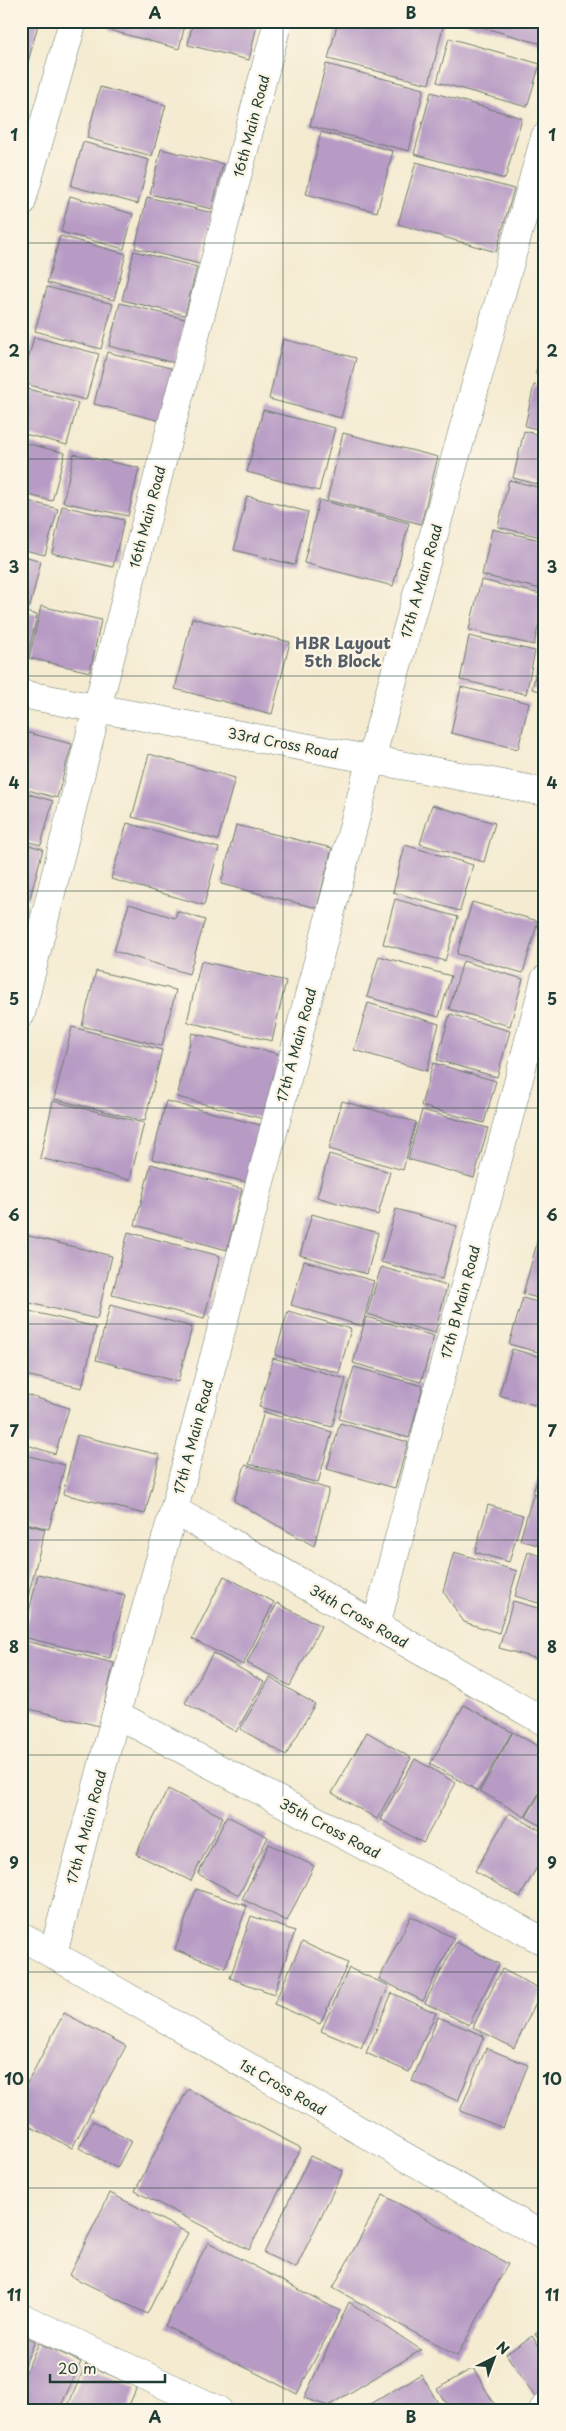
<svg xmlns="http://www.w3.org/2000/svg" width="566" height="2431" font-family="'Playpen Sans',sans-serif">
  <rect width="100%" height="100%" fill="#fcf5e5"/>
  <filter id="ink" filterUnits="userSpaceOnUse"><feTurbulence type="fractalNoise" baseFrequency=".02" numOctaves="2"/><feDisplacementMap in="SourceGraphic" scale="10" xChannelSelector="R" yChannelSelector="G"/><feConvolveMatrix kernelMatrix="1 2 1 2 8 2 1 2 1" color-interpolation-filters="sRGB"/></filter>
  <filter id="wash" filterUnits="userSpaceOnUse"><feTurbulence type="fractalNoise" baseFrequency=".0096" numOctaves="4" result="noise"/><feDisplacementMap in="SourceGraphic" scale="20" xChannelSelector="R" yChannelSelector="G"/><feGaussianBlur stdDeviation="1.12" result="paint"/><feColorMatrix in="noise" values="0 0 0 0 0 0 0 0 0 0 0 0 0 0 0 0 0 1.4 0 .05"/><feComposite in="paint" operator="in"/></filter>
  <g filter="url(#wash)">
    <rect width="100%" height="100%" fill="#f4ebd1"/>
    <g id="blocks">
      <path fill="#b79bc5" d="M21,21H39L25,73L21,72Z
        M111,21H186L179,49L109,30Z
        M193,21H258L249,60L188,45Z
        M338,21L444,23L429,84L328,59Z
        M464,21H545V45L464,22Z
        M449,38L540,64L527,107L437,82Z
        M326,64L424,89L409,151L310,126Z
        M100,87L166,105L152,156L87,138Z
        M431,92L522,118L505,179L414,154Z
        M321,132L393,151L377,212L306,194Z
        M83,142L149,160L138,204L71,186Z
        M161,149L223,164L212,209L150,194Z
        M416,162L514,189L496,252L398,224Z
        M70,196L133,214L124,249L61,232Z
        M147,197L213,213L200,264L135,248Z
        M60,236L126,254L114,300L47,283Z
        M134,251L197,267L185,315L122,300Z
        M47,287L113,304L101,349L35,331Z
        M120,303L185,319L175,363L109,346Z
        M34,337L99,354L86,400L22,383Z
        M283,339L356,358L341,418L269,399Z
        M545,339V376L536,374Z
        M107,352L174,369L161,421L94,404Z
        M534,385L545,387V431L525,426Z
        M21,387L78,403L67,445L21,433Z
        M263,410L335,428L319,491L247,472Z
        M524,431L545,436V486L513,478Z
        M343,433L438,457L421,524L327,500Z
        M21,442L65,453L52,501L21,493Z
        M74,454L139,468L128,516L63,502Z
        M509,480L545,489V538L498,527Z
        M247,496L308,512L295,565L234,550Z
        M21,499L58,509L45,555L21,549Z
        M319,500L409,523L393,586L304,563Z
        M62,506L124,520L113,567L52,553Z
        M492,529L545,541V590L482,575Z
        M21,555L41,561L30,607L21,604Z
        M481,580L545,595L534,645L469,630Z
        M41,606L101,620L90,672L29,658Z
        M21,611L37,615L25,667L21,666Z
        M192,618L290,642L272,714L175,689Z
        M469,636L535,651L526,694L460,680Z
        M542,646H545V692L532,689Z
        M461,687L529,703L518,749L451,733Z
        M21,731L72,744L57,798L21,788Z
        M149,754L235,778L218,840L132,817Z
        M21,792L53,801L41,845L21,840Z
        M432,805L495,823L484,862L420,844Z
        M127,823L219,848L204,905L111,879Z
        M236,825L332,848L317,908L221,884Z
        M21,843L43,849L30,898L21,896Z
        M405,845L473,865L460,911L393,892Z
        M395,899L458,917L445,961L383,944Z
        M21,901L28,903L22,928H21Z
        M472,902L538,921L523,973L457,954Z
        M129,904L175,918L177,911L205,920L189,974L114,951Z
        M379,956L451,976L439,1017L367,997Z
        M201,961L286,981L272,1041L187,1022Z
        M463,961L523,979L510,1026L449,1009Z
        M96,971L176,990L162,1046L82,1026Z
        M368,1003L439,1024L427,1071L354,1050Z
        M450,1014L510,1031L497,1077L437,1060Z
        M72,1027L162,1050L145,1121L54,1099Z
        M192,1033L279,1054L264,1119L177,1097Z
        M433,1063L496,1081L484,1123L421,1106Z
        M53,1101L144,1123L130,1180L40,1158Z
        M166,1101L264,1126L250,1183L152,1159Z
        M342,1101L416,1122L403,1170L329,1149Z
        M422,1110L488,1128L474,1178L408,1159Z
        M329,1154L390,1172L378,1215L317,1197Z
        M151,1164L242,1189L227,1250L135,1225Z
        M396,1209L457,1226L442,1279L381,1262Z
        M312,1214L378,1233L367,1274L300,1255Z
        M545,1219V1244L538,1242Z
        M128,1232L220,1256L204,1319L112,1295Z
        M21,1234L112,1256L97,1319L21,1301Z
        M537,1243L545,1246V1300L523,1294Z
        M304,1261L374,1281L362,1326L291,1305Z
        M381,1267L447,1286L435,1333L367,1314Z
        M523,1298L545,1304V1354L509,1344Z
        M110,1305L192,1327L178,1382L96,1360Z
        M21,1309L96,1327L82,1388L21,1374Z
        M288,1311L351,1329L339,1373L275,1355Z
        M366,1317L434,1336L421,1382L353,1363Z
        M512,1349L545,1358V1408L499,1395Z
        M273,1358L346,1379L332,1427L259,1407Z
        M354,1367L423,1386L409,1438L339,1419Z
        M21,1393L69,1408L55,1454L21,1443Z
        M264,1412L332,1432L318,1483L249,1464Z
        M340,1423L408,1442L395,1488L327,1469Z
        M77,1435L160,1455L145,1514L63,1494Z
        M21,1454L65,1465L49,1529L21,1522Z
        M545,1454V1496L533,1493Z
        M245,1465L329,1489L314,1546L234,1501Z
        M533,1495L545,1499V1547L520,1540Z
        M488,1505L523,1515L509,1562L475,1552Z
        M21,1523L45,1529L28,1597L21,1595Z
        M454,1552L517,1571L499,1633L464,1622L443,1591Z
        M528,1552L545,1557V1605L515,1596Z
        M38,1574L125,1595L110,1658L23,1637Z
        M224,1576L274,1602L243,1665L192,1639Z
        M21,1598L26,1599L22,1618H21Z
        M513,1601L545,1610V1661L499,1648Z
        M277,1603L321,1626L290,1686L247,1663Z
        M21,1640L114,1663L99,1726L21,1707Z
        M213,1653L264,1682L236,1732L185,1703Z
        M270,1678L315,1704L286,1755L240,1729Z
        M464,1705L512,1732L478,1791L430,1764Z
        M367,1732L411,1758L377,1819L332,1793Z
        M513,1732L545,1750V1782L525,1817L480,1791Z
        M415,1759L456,1783L423,1843L380,1819Z
        M545,1785V1828L526,1817Z
        M168,1789L223,1817L191,1881L136,1854Z
        M509,1813L545,1833V1853L520,1897L475,1871Z
        M227,1816L268,1837L239,1895L198,1874Z
        M269,1844L314,1866L287,1921L242,1899Z
        M196,1889L247,1906L225,1968L175,1950Z
        M251,1916L295,1931L274,1994L230,1978Z
        M411,1916L454,1938L423,2001L379,1979Z
        M302,1942L348,1963L320,2024L274,2004Z
        M456,1942L499,1964L469,2025L425,2003Z
        M349,1968L389,1986L361,2048L321,2031Z
        M502,1969L542,1990L514,2048L473,2027Z
        M392,1993L436,2013L409,2072L366,2053Z
        M64,2013L126,2046L72,2148L21,2122V2095Z
        M438,2017L484,2036L458,2101L412,2081Z
        M486,2048L528,2065L503,2128L460,2111Z
        M188,2089L301,2148L249,2250L135,2191Z
        M93,2121L131,2141L117,2168L79,2148Z
        M310,2156L343,2171L296,2268L264,2253Z
        M110,2193L188,2233L147,2314L69,2275Z
        M383,2195L508,2264L457,2356L333,2288Z
        M208,2242L340,2311L297,2394L165,2326Z
        M349,2302L421,2350L328,2406L304,2398Z
        M545,2327V2348L535,2334Z
        M21,2335L35,2341L21,2373Z
        M532,2336L545,2354V2393L536,2398L506,2354Z
        M39,2343L81,2362L59,2410H21V2382Z
        M86,2364L137,2387L127,2410H66Z
        M473,2368L498,2410H450L437,2389Z
        M421,2374L442,2410H372L369,2405Z"/>
    </g>
  </g>
  <g filter="url(#ink)">
    <use href="#blocks" fill-opacity="0" stroke="#6a7a6b" stroke-width="1"/>
    <g fill="none" stroke-linecap="round" stroke-linejoin="round">
      <g stroke="#6a7a6b" stroke-width="29">
        <path id="minor" d="M21,204L73,21
          M21,694L545,792
          M21,1014L97,708L278,21
          M174,1510L545,1722
          M376,1626L545,979
          M116,1714L545,1942
          M53,1954L116,1714L174,1510L371,759L545,137
          M21,2317L218,2410
          M543,2410L545,2408"/>
      </g>
      <g stroke="#6a7a6b" stroke-width="29">
        <path id="tertiary" d="M21,1936L545,2237"/>
      </g>
      <use href="#minor" stroke="#fff" stroke-width="28"/>
      <use href="#tertiary" stroke="#fff" stroke-width="28"/>
    </g>
  </g>
  <path fill="none" stroke="#1f3d34" stroke-width="1" stroke-opacity="0.55" d="M283,21V2410M21,243H545M21,459H545M21,676H545M21,891H545M21,1108H545M21,1324H545M21,1540H545M21,1755H545M21,1972H545M21,2188H545"/>
  <g text-anchor="middle" dominant-baseline="central" stroke-width="5" stroke-linejoin="round" paint-order="stroke">
    <g font-size="14" fill="#1f3d34" stroke="#fcf5e5">
      <text transform="translate(251 126) rotate(-75)">16th Main Road</text>
      <text transform="translate(147 517) rotate(-75)">16th Main Road</text>
      <text transform="translate(421 581) rotate(-74)">17th A Main Road</text>
      <text transform="translate(283 743) rotate(11)">33rd Cross Road</text>
      <text transform="translate(296 1045) rotate(-75)">17th A Main Road</text>
      <text transform="translate(460 1302) rotate(-75)">17th B Main Road</text>
      <text transform="translate(193 1437) rotate(-75)">17th A Main Road</text>
      <text transform="translate(359 1616) rotate(30)">34th Cross Road</text>
      <text transform="translate(86 1827) rotate(-75)">17th A Main Road</text>
      <text transform="translate(330 1828) rotate(28)">35th Cross Road</text>
      <text transform="translate(283 2087) rotate(30)">1st Cross Road</text>
    </g>
    <g font-size="16" font-weight="bold" fill="#545e67" stroke="#fcf5e5">
      <text x="343" y="642">HBR Layout<tspan x="343" dy="18">5th Block</tspan></text>
    </g>
  </g>
  <rect width="566" height="2431" fill="none" stroke="#fcf5e5" stroke-width="55"/>
  <g transform="translate(494 2358) rotate(42)" stroke="#fcf5e5" stroke-width="4" paint-order="stroke">
  <path d="M0-4L9 19L0 12L-9 19Z" fill="#1f3d34"/>
  <text y="-8" font-size="14" font-weight="bold" text-anchor="middle" fill="#1f3d34">N</text>
  </g>
  <path d="M50 2374v8h115v-8" fill="none" stroke="#1f3d34" stroke-width="2.5"/>
  <text x="58" y="2374" font-size="15" fill="#1f3d34" stroke="#fcf5e5" stroke-width="4" paint-order="stroke">20 m</text>
  <rect x="28" y="28" width="510" height="2376" fill="none" stroke="#1f3d34" stroke-width="2"/>
  <g font-size="16" text-anchor="middle" font-weight="bold" fill="#1f3d34">
    <text x="155" y="19">A</text>
    <text x="411" y="19">B</text>
    <text x="14" y="141">1</text>
    <text x="552" y="141">1</text>
    <text x="14" y="357">2</text>
    <text x="552" y="357">2</text>
    <text x="14" y="573">3</text>
    <text x="552" y="573">3</text>
    <text x="14" y="789">4</text>
    <text x="552" y="789">4</text>
    <text x="14" y="1005">5</text>
    <text x="552" y="1005">5</text>
    <text x="14" y="1221">6</text>
    <text x="552" y="1221">6</text>
    <text x="14" y="1437">7</text>
    <text x="552" y="1437">7</text>
    <text x="14" y="1653">8</text>
    <text x="552" y="1653">8</text>
    <text x="14" y="1869">9</text>
    <text x="552" y="1869">9</text>
    <text x="14" y="2085">10</text>
    <text x="552" y="2085">10</text>
    <text x="14" y="2301">11</text>
    <text x="552" y="2301">11</text>
    <text x="155" y="2423">A</text>
    <text x="411" y="2423">B</text>
  </g>
</svg>
